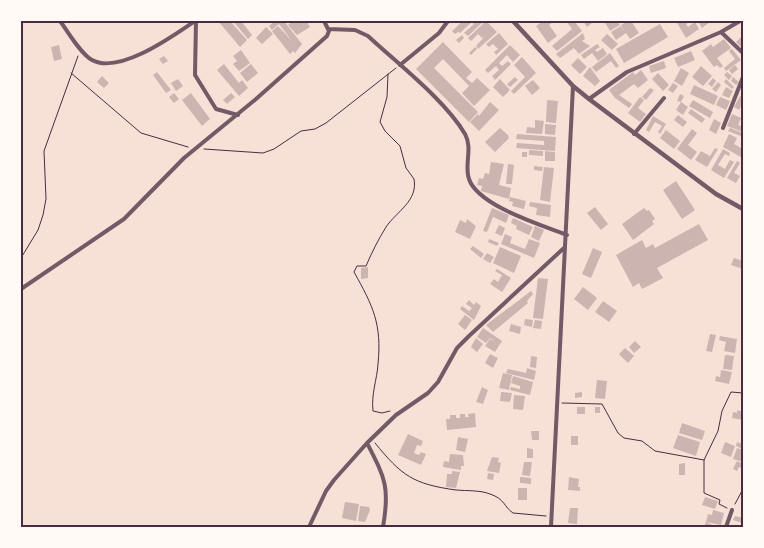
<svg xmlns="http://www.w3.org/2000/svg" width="764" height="548" font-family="Inter,sans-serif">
  <rect width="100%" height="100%" fill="#f7e1d7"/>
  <path fill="#ccb4b1" d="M218,21H230L247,40L240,47Z
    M233,21H241L252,35L248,39Z
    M275,21H284L302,44L295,53L293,51L290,54L272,31L278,26L292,41L279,24L272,30L269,26Z
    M293,21H306L310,27L297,35L288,25Z
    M463,21H484L468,36L464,33L474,24L472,22L460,33L458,32L455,34L452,31Z
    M486,21L497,32L478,49L476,46L484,37L482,38L478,34L471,41L468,38Z
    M543,21H554L549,25L557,36L548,43L536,26Z
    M566,21H574L582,31L557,51L552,46L572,29Z
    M583,21H591L592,23L587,27Z
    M604,21H617L620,25L610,31Z
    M628,21H631L639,33L630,39L626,33L616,40L611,32L621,26L625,32L621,25Z
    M676,21H691L686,24L688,27L695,22L699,29L686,38Z
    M698,21H711L702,28Z
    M660,24L668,37L624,63L616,49Z
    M266,27L273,34L262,44L256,38Z
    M499,33L508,44L496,55L494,52L498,49L493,44L489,47L486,44Z
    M583,33L585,39L582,41L590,46L579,54L574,48L560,58L556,54Z
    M607,34L618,44L612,50L601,40Z
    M462,35L464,38L459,43L456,40Z
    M743,35V49L736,42Z
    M724,39L731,48L717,58L723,66L720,68L717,65L714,67L702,51L711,44L713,47Z
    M443,42L472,72L466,78L472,83L477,78L490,90L474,106L462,93L469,86L443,59L434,68L478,112L469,122L416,69Z
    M597,44L600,47L595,50L597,52L603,48L607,54L598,61L592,53L584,59L581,55Z
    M59,45L62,59L54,61L51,47Z
    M510,45L520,55L513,62L507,55L499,63L502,66L508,61L511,64L495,80L492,76L499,70L496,66L488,73L485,70Z
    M475,47L477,49L471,55L469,53Z
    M732,49L741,60L726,71L724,68L735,59L729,51Z
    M241,50L250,63L239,71L233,64L237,61L233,56Z
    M691,51L695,60L678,67L674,58Z
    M610,53L619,66L616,68L611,61L596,72L592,67Z
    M164,56L168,61L163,64L159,59Z
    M522,57L536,73L514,94L511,91L525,77L514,65Z
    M578,58L587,67L580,74L571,65Z
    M664,61L666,68L651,73L649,66Z
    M224,64L239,83L242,80L248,88L239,96L217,70Z
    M251,64L258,73L247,82L240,73Z
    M735,65L738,69L732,74L729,70Z
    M701,66L712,76L703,86L692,77Z
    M590,67L600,81L595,86L583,76Z
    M681,68L689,73L682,86L674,81Z
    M641,70L648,80L638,88L634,84L619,95L632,104L629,108L615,98L609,90L633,72L635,75Z
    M157,72L171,90L166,93L153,75Z
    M727,72L732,76L729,80L724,75Z
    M658,73L669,85L663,91L652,79Z
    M102,76L109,83L104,88L97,82Z
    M515,77L518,80L510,87L507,84Z
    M733,77L739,82L736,85L731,81Z
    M713,78L716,81L712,87L708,84Z
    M178,79L183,86L176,91L171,83Z
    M500,79L510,90L503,97L493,87Z
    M726,79L734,87L732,89L724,82Z
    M533,80L540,88L532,95L525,86Z
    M718,82L721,85L716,92L712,89Z
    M673,83L678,86L673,93L668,90Z
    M694,85L718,96L714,105L690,94Z
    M726,87L733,91L729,98L722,95Z
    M650,88L654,90L646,100L642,97Z
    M174,93L179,99L174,103L169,97Z
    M191,93L210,119L202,126L182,100Z
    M231,93L235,97L227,104L223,100Z
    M680,94L684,96L681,102L688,107L683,115L676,110L681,102L677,101Z
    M740,96L743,97V102L739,110L734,107Z
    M640,97L644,100L638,108L646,114L640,122L628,113Z
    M720,97L730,101L726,110L716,105Z
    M547,100L558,101L556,123L546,122Z
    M693,100L713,112L710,118L689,106Z
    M490,102L499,110L479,131L470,122L478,114L479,116Z
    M691,109L705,119L702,123L688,113Z
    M732,114L741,118L738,125L743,127V132L727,126Z
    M678,115L687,122L683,127L674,120Z
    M653,116L666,124L660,134L658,132L662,126L655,122L649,132L646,130Z
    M714,119L721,123L716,134L709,130Z
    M535,120L544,121L542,134L526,133L527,127L535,128Z
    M545,124L556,125L555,135L545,134Z
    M500,128L508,135L509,138L495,152L485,142Z
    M730,128L743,133V137L728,131Z
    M692,129L697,133L688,145L697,152L691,160L677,149Z
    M666,130L680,141L674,149L660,138Z
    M517,134L556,137L555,151L516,148L517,143L544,145V141L516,139Z
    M729,134L737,138L734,144L743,149L741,157L723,147Z
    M715,148L718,149L707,167L695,160L701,151L710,156Z
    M723,149L730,153L729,156L725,154L718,165L725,169L730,160L734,162L724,178L711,170Z
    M529,150L543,151V156L529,155Z
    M545,151L555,152V161H545Z
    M522,152H527V157H522Z
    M737,161L740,163L734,173L740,176L736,183L727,178Z
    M491,162L504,164L499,185L511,188L509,199L481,191L482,186L477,185L479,178L483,179L485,173L489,174Z
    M508,164L514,165L512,184H506Z
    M534,166L543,167L542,171L534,170Z
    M544,167L554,168L550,202L540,200Z
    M676,181L695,210L682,219L663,190Z
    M510,197L526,201L524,209L512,206L513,202L509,201Z
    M530,202L551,205L550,217L536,215L537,208L529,206Z
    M595,207L608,224L601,230L587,213Z
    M492,208L509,215L506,223L493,217L487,232L483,231Z
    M644,208L647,211L649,210L655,219L652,221L654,224L633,240L622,224Z
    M513,218L533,227L529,235L516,229L517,226L511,223Z
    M467,219L476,226L470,239L455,232L460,220L466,223Z
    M699,224L708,240L657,268L663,278L642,289L639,283L633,287L616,255L642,240L646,248L653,244L655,248Z
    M499,225L505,228L502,236L495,233Z
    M535,226L544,230L539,241L531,237Z
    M505,234L512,237L510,243L525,249L529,239L540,243L534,258L501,244Z
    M489,239L499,243L497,246L488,242Z
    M473,246L484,254L481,258L470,249Z
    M500,247L521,256L514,273L493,263Z
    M593,248L602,252L591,278L582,274Z
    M487,253L494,257L490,263L483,259Z
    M734,258L743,261V269L731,265Z
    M368,267V278L361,279V268Z
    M497,269L511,278L502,292L490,284L494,279L498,282L502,275L495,271Z
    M538,278L548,279L543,319L533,318Z
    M583,287L597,298L588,310L574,299Z
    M531,291L533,294L527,301L528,303L493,332L486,325Z
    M469,300L474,305L476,302L481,306L474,320L460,309L462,306L469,311L472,308L466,304Z
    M603,301L617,311L609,322L595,312Z
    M465,315L472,320L465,330L458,324Z
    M525,319L533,320L532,327L524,325Z
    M535,320L542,321L541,329L533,328Z
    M511,324L521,327L520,334L509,331Z
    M483,328L502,341L495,352L485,346L490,339L495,341L490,338L486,343L477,337Z
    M710,334L716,335L712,352L706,351Z
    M720,336L737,339L735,353L724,351L726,342L719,340Z
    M476,338L483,344L477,352L471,347Z
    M635,341L641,347L634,353L629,347Z
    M625,348L634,356L628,363L619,354Z
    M490,354L498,358L493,368L485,363Z
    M725,355L734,356L732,370L723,369Z
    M531,356L537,357L536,368L530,367Z
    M527,368L536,371L534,380L506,373L508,369L526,373Z
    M721,370L732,372L729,384L715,381L716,376L720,377Z
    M503,373L512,375L509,390L499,388Z
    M513,376L533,382L530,395L510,390L511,387L520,389V386L511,383Z
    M597,380L607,381L605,399L595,398Z
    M482,387L488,390L483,404L476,402Z
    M501,392L512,393L510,402L500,401Z
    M582,392V397L575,398V393Z
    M514,395L525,396L523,410L513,409Z
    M577,407H585V414H577Z
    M595,407H600V413H595Z
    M737,410L743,412V420L732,418L733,412L737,413Z
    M475,413L476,427L447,430L446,419H450V415H456V418H460V414H465V417H469L468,414Z
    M682,423L705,431L702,440L679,433Z
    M531,431H539V440H532Z
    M408,434L423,441L421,446L417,445L414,453L419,455L421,452L426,454L421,465L398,455Z
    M678,435L700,442L696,456L673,448Z
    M571,436H578V445H571Z
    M458,437L468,439L465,452L456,450Z
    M725,442L735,446L731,457L721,453Z
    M737,442L743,444V449L736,446Z
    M527,448L533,449V458H527Z
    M737,448L743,450V462L733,459Z
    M450,454L463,455L464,466H461V470L443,467L444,461L449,462Z
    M492,457L499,458L498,462L501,463L499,473L487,471Z
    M737,461L743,464V469L739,467L737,471L733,469Z
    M524,462H532L530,476L522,475Z
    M685,463V475H679V464Z
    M452,471L460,472L456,488L446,487L447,474H452Z
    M488,473L494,474L493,480L487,479Z
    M520,477L531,478V484L520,483Z
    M569,477L579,479L578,487H580V491L568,490Z
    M518,488H527V500H518Z
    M705,497L718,501L715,509L702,505Z
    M345,502L359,504L356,521L342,518Z
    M360,506L369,507L370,510L365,522L358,521Z
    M570,508H578L577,524L568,523Z
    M713,510L724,513L721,525L706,522L708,514L712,515Z
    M735,516L743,518L742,523L733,520Z
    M706,522L717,527H704Z"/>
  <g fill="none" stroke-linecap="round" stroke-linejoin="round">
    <path stroke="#4a2c40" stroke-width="1" d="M71,73L141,133L188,147
      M388,74L387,97L380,122L385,131L400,146L406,168L414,179C418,201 397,211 386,227C378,240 372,252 366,266H357L354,272C373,306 382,324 378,364C377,380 371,394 373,411L382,413L390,411
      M204,149L263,153L274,149L301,131L315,129L326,123L396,68
      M21,258L38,230L43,215L46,199L44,151L78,56
      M562,403L602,404L618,433L624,438L642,441L655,451L704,460
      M375,443C402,476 413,484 456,490C467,491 480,490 490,494C505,499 504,507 513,513L546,516
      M735,504L743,489
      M727,508L719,504L720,500L704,493V460L718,431L722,411L731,392L743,393"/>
    <path stroke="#755966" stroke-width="4" d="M60,21C69,33 80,53 92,60C119,75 173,36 195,21
      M196,21L195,75L216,109L238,115
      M328,29L355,30L368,36C398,64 445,100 465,134C473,148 464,165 469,179C478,206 542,225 567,235
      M721,32L743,53
      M400,65L439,33L448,21
      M589,99L627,72L721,32L740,21
      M723,128L743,77
      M634,134L664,98
      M21,289L124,219L184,158L256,99L327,36L329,31L324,21
      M367,443C385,478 390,487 383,527
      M309,527L326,491L334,480L367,443L396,415L428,393L438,382L457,348L469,336L565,247
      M551,527L573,86
      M726,527L732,510"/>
    <path stroke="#755966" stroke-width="4.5" d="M513,21L573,86L589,99L716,194L743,209"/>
  </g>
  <rect width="764" height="548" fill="none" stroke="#fffaf5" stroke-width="45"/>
  <rect x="22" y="22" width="720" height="504" fill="none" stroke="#4a2c40" stroke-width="2"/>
</svg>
